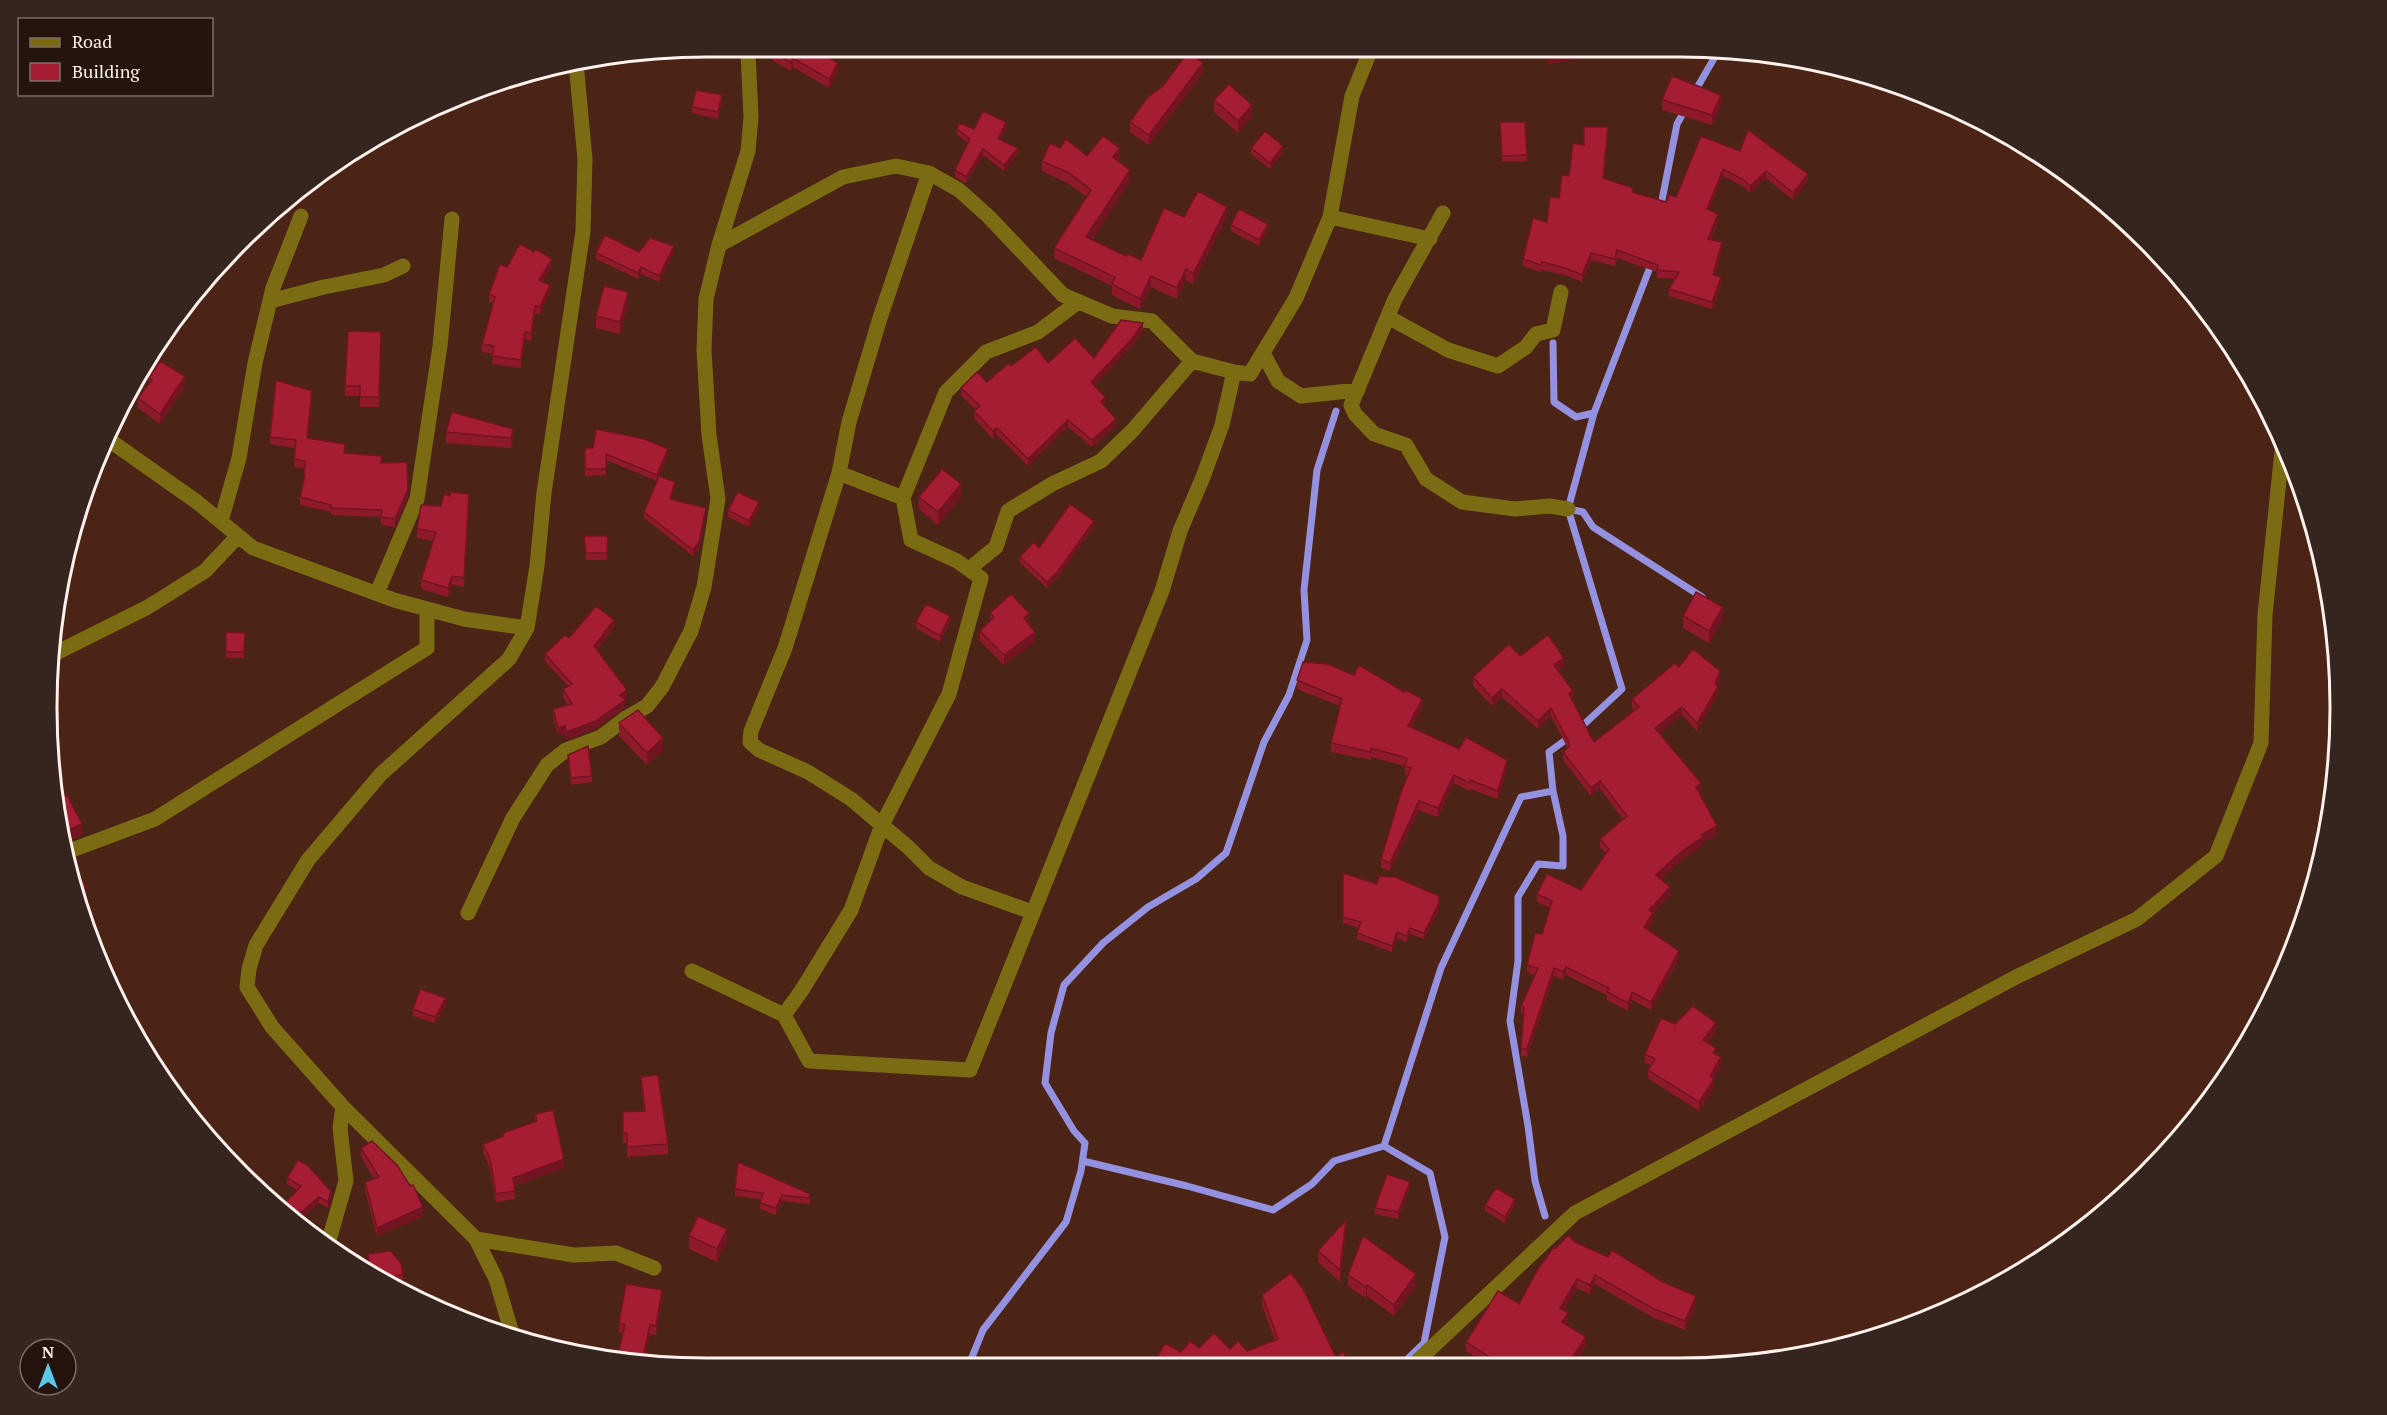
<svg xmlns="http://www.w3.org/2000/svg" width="2387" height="1415" font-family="'PT Serif',serif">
  <rect width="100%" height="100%" fill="#4b2416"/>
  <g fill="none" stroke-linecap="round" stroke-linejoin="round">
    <path stroke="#9492e0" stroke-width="7" d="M1694,93L1720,48
      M1660,210L1677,124L1686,108
      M1553,343L1554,402L1576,417L1594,413
      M1568,509L1583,512L1593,527L1702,597
      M1579,729L1622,689L1568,509L1594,413L1652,262
      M1083,1161L1187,1186L1273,1210L1312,1184L1334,1161L1384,1146
      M1545,1216L1535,1181L1528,1126L1510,1021L1518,961V897L1538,864L1563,866V836L1553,791
      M968,1367L983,1330L1066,1222L1081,1171L1085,1143L1074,1131L1045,1083L1051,1033L1064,985L1103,943L1148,907L1196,879L1226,853L1264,742L1289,695L1307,640L1304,590L1317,470L1336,411
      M1399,1367L1424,1343L1445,1237L1430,1173L1384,1146L1441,968L1521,797L1553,791L1549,752L1571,736"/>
    <path stroke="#7b6c14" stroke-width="15" d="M929,173L880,318L849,422L839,473L785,648L751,731L750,742L759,750L808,772L851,799L908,847L929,868L962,887L1032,912
      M1443,213L1395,299L1351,405L1355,414L1374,434L1406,445L1426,479L1462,502L1515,509L1549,506L1568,509
      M1330,217L1352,96L1371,49
      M719,245L843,177L896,166L929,173L959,190L989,217L1063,295L1112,316L1152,321L1192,361L1234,372L1250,374L1296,298L1330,217L1430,239
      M270,301L324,287L384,275L403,266
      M1388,317L1448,350L1498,366L1526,347L1536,334L1553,330L1561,292
      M1263,353L1278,381L1301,396L1358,390
      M109,440L197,502L253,548L394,600L464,619L527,628
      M839,473L903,498L946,392L986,352L1038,332L1078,302
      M221,521L239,458L255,363L273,288L301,216
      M969,569L996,547L1008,511L1052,484L1101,461L1133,430L1192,361
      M377,593L417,499L440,346L452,219
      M50,656L148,607L205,571L238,536
      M64,853L155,819L427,648V609
      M468,913L513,818L547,765L566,750L601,737L626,718L647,706L662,687L691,631L704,587L718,499L709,435L704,350L706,299L719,245L748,151L751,117L748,52
      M692,971L784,1015L802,990L851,910L882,825L949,694L981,578L957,561L911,540L903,498
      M784,1015L809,1061L970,1070L1162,591L1180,531L1203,477L1222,425L1234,372
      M476,1239L574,1255L616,1253L654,1268
      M327,1247L346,1181L340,1128L343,1107
      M513,1337L496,1279L476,1239L343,1107L272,1027L247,987L249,969L256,945L308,860L381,774L509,659L527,628L537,566L544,493L583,231L585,159L576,63
      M1411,1367L1575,1213L2016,977L2137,919L2216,856L2261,743L2265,615L2283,441"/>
  </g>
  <path fill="#8d192b" d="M1629,48V49L1604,56L1603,52L1549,65L1546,49Z
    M837,51L830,58L838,72L829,88L793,67L791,71L772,60V52Z
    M1203,73L1149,145L1130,132V122Z
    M1214,100L1252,117L1238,133L1214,112Z
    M1662,100L1721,105L1712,125L1662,110Z
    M722,102L718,119L692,113V107Z
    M1500,122H1525L1527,161L1502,162Z
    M1006,128L1000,140L1018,154L1004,171L983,155L966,183L955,177V170L968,143L957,135V129Z
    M1608,135L1604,178L1633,193L1666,202L1676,197L1701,136L1808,181L1793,200L1766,178L1750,193L1744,187L1723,176L1709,210L1718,221L1711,240L1722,249L1715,275L1721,284L1712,309L1669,296V289L1674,279L1657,278V272L1617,258L1615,266L1591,260L1582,282L1568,276L1542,270L1541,272L1523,266V259L1547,222L1584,145Z
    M1060,148L1087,156L1120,159L1118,161L1130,181L1092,240L1126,256L1141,260L1184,217H1227L1193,284L1186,280L1177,299L1151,287L1140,309L1112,295V286L1054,258V248L1087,197L1069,184L1042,171V161Z
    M1251,148L1283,152L1270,169L1251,154Z
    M1231,225L1268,230L1259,246L1231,231Z
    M254,228L246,243L240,240Z
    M639,252H674L659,282L641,274L638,279L596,259V253Z
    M552,266L543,281L550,292L540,314H535L531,341L525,339L521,368L492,364L493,354L482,352V344L493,303L489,302V294L507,267Z
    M628,304L620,334L596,328V316Z
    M1143,330L1131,347L1094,385L1116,426L1092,447L1068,427L1028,466L997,435L993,439L974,418V411L976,410L961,395V388L987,382L1011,366L1094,358Z
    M381,332L379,407H360V396H345V386Z
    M149,378L185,386L160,424L138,408V398L149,383Z
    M312,399L308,438L345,453L382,463L408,496L395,527L381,525V517L331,515V512L300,505V497L304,482V468L294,467L295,448L270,444V437Z
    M513,429V440L511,448L446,443V432Z
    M585,448L668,455L657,481L606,460V475L585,476Z
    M675,488L671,499L706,514L699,549L693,556L644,518V512Z
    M919,497H961L938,525L919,509Z
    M469,503L464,587L452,585L448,597L421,589V580L433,541L417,538V529Z
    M759,509L749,527L728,517V510Z
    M1094,527L1058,577L1047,588L1020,563V557L1039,548Z
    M584,536H608L607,560H586Z
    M990,613L1029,623L1035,642L1004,665L980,641V631L990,621Z
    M1683,616L1723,620L1709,643L1683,628Z
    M916,622H950L940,642L916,628Z
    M614,628L597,650L627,697L624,700L625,708L596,728L566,740L565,734L558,735L553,717V709L568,705L563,697V689L568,686L545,661V654L569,638Z
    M226,632L245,633L244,658H226Z
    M1520,656L1564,666L1558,671L1573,699L1572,700L1594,742L1634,710L1632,707V699L1679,667L1720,679L1717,686L1718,694L1697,731L1682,715L1659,733L1701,791L1699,792L1717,835L1703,842V845L1682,860L1661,879L1670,895L1653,914V921L1648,929L1679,959L1651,1010L1632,1000L1628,1011L1607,1000V995L1566,975L1563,980L1554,976L1527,1057L1521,1056L1523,1015L1521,1014V1006L1534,975L1527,973V965L1542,934L1550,908L1537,902V894L1581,890L1606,854L1600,847V839L1623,819L1600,789L1591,796L1563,760V752L1567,747L1551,716L1538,729L1502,697L1492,706L1473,686V677Z
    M1297,680L1422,707L1412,727L1459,749L1507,769L1498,799L1470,789L1469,791L1454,783L1438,817L1419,810L1390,871L1381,868V859L1408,775L1405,774V766L1371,757V760L1331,752V743L1340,706L1297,689Z
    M619,723L663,750L647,765L619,736Z
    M568,755L592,776V782L571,785Z
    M1343,873L1439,910L1424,939L1410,934L1407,942L1397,938L1392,952L1357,939V933L1359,928L1343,923Z
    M446,1005L435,1023L413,1016V1009Z
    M1675,1024L1716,1032L1707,1043L1716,1054L1721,1066L1714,1078V1087L1699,1111L1648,1078V1070L1651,1065L1645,1063V1054Z
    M641,1077L668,1144V1154L627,1157V1143H623V1112L644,1111L641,1087Z
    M535,1114L564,1168L514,1186L515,1199L496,1202L490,1168L483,1152V1144L503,1137V1133L535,1122Z
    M361,1148L423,1216L377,1236L365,1190V1182L374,1179L361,1157Z
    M287,1178L331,1198L328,1208L319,1203L299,1221L286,1208V1202L297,1190L287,1184Z
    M1410,1188L1398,1219L1375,1214V1208Z
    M735,1189L810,1194V1201L809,1204L782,1201L776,1215L760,1209V1203L761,1199L735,1196Z
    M1485,1205H1515L1505,1223L1485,1211Z
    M1346,1231L1340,1282L1318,1262V1251Z
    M689,1236L727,1242L717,1262L689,1249Z
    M1575,1242L1696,1305L1685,1330L1654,1318L1595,1284L1590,1294L1577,1288L1564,1310L1568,1322L1566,1325L1586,1346L1575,1363V1367H1488V1365L1466,1351V1342L1519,1304L1556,1248Z
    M368,1254L403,1275V1288L355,1264L368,1260Z
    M1348,1275L1416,1285L1394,1316L1367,1296L1366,1298L1348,1286Z
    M1262,1295L1336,1357L1354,1367H1157V1358L1199,1348L1230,1349L1247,1351L1275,1340L1262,1305Z
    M662,1299L656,1335L619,1332V1323Z"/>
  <path fill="#731423" d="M1593,48H1603V52L1549,65V59Z
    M1610,48H1629V49L1604,56V50Z
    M828,51H837L824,64V55Z
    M793,58V67L791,71V63Z
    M838,63V72L829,88V79Z
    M1203,63V73L1149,145V135Z
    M722,95V102L718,119V112Z
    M1721,95V105L1712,125V115Z
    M1252,105V117L1238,133V121Z
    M1006,122V128L998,146V139Z
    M1283,146V152L1270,169V163Z
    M1018,148V154L1004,171V165Z
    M1120,148V159L1113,168V157Z
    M983,149V155L966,183V177Z
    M1723,169V176L1707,216V209Z
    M1130,170V181L1086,248V237Z
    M1766,171V178L1750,193V186Z
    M1808,174V181L1793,200V193Z
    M1227,207V217L1193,284V274Z
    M1718,214V221L1708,246V239Z
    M1268,224V230L1259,246V240Z
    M254,228L246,243V235Z
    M1722,242V249L1713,282V275Z
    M674,246V252L659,282V276Z
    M1591,253V260L1582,282V275Z
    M552,259V266L539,287V280Z
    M641,267V274L638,279V273Z
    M1186,269V280L1177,299V288Z
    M1151,276V287L1140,309V299Z
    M1721,277V284L1712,309V302Z
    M550,285V292L540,314V307Z
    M628,292V304L620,334V322Z
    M535,306V314L531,341V333Z
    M1143,323V330L1131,347L1091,389V382Z
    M525,332V339L521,368V360Z
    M185,376V386L160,424V414Z
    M312,391V399L307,446V438Z
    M1105,397V405L1101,409V402Z
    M1116,419V426L1092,447V440Z
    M1068,420V427L1028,466V459Z
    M997,428V435L993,439V431Z
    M513,429V440L511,448V438Z
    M668,449V455L657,481V475Z
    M675,482V488L670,505V499Z
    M961,484V497L938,525V512Z
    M408,489V496L395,527V519Z
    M759,502V509L749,527V521Z
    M706,508V514L699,549L693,556V550Z
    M1094,521V527L1058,577L1047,588V582Z
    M452,576V585L448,597V588Z
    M1723,607V620L1709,643V631Z
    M1029,613V623L1024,627V618Z
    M950,616V622L940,642V636Z
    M614,620V628L594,653V646Z
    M1035,632V642L1004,665V655Z
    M1564,658V666L1554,673V665Z
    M1720,671V679L1716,688L1718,686V694L1697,731V723L1715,684Z
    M1502,689V697L1492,706V698Z
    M627,690V697L620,703V695Z
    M1573,691V699L1569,702V694Z
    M1422,699V707L1408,734V726Z
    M625,700V708L596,728L566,740V732Z
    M1682,707V715L1655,736V728Z
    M1551,708V716L1538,729V721Z
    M565,726V734L558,735V728Z
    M663,738V750L647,765V753Z
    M1507,760V769L1498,799V791Z
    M1454,775V783L1438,817V808Z
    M1600,781V789L1591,796V788Z
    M1701,783V791L1696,795V787Z
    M1419,801V810L1390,871V863Z
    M82,824V835L61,844L59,834Z
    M1717,826V835L1703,842V845L1682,860L1656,883V875L1701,835Z
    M86,886V898L77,904L75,894Z
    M1670,887V895L1653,914V921L1644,935V927L1649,910Z
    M1439,903V910L1424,939V933Z
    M1410,928V934L1407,942V936Z
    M1397,932V938L1392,952V946Z
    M1679,951V959L1651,1010V1002Z
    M114,967V973L110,988L109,985Z
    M1566,967V975L1563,980V972Z
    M1554,968V976L1527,1057V1049Z
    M1632,992V1000L1628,1011V1003Z
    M446,998V1005L435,1023V1017Z
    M1716,1023V1032L1703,1049V1040Z
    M1721,1057V1066L1710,1084V1076Z
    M1714,1079V1087L1699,1111V1102Z
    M230,1148V1158L228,1161L225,1158Z
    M564,1159V1168L513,1186V1178Z
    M1410,1182V1188L1398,1219V1212Z
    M331,1191V1198L328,1208V1202Z
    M782,1195V1201L776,1215V1208Z
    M319,1197V1203L299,1221V1214Z
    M1515,1199V1205L1505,1223V1217Z
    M423,1207V1216L377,1236V1228Z
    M1346,1220V1231L1340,1282V1270Z
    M727,1229V1242L717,1262V1249Z
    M1416,1274V1285L1394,1316V1305Z
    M1595,1275V1284L1590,1294V1285Z
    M1577,1279V1288L1560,1317V1308Z
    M1367,1285V1296L1366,1298V1287Z
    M662,1290V1299L656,1335V1326Z
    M1696,1296V1305L1685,1330V1321Z
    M1568,1313V1322L1562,1331V1322Z
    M650,1325V1334L644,1363H642Z
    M1586,1337V1346L1575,1363V1367H1570L1571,1359Z"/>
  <path fill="#a41d32" stroke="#731423" stroke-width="1.5" d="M1593,48L1549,59L1547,49Z
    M828,51L824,55L838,63L829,79L793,58L791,63L773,52Z
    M1188,52L1203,63L1149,135L1130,122L1147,98L1163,86Z
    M1672,76L1721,95L1712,115L1662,100Z
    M1229,84L1252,105L1238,121L1214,100Z
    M696,90L722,95L718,112L692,107Z
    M983,111L1006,122L998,139L1018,148L1004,165L983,149L966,177L955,170L970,139L957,129L960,123L974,129Z
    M1500,122H1525L1527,155L1502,156Z
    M1584,127H1608L1603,178L1633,188L1632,192L1666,202L1669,195L1676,197L1701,136L1740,151L1748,130L1808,174L1793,193L1766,171L1750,186L1744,180L1723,169L1707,209L1718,214L1708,239L1722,242L1713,275L1721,277L1712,302L1669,289L1679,272L1657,270L1658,265L1617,250L1615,259L1591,253L1582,275L1568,269L1542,262L1541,265L1523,259L1533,218L1547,222L1550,197L1559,198L1562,175L1569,176L1573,143L1584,145Z
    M1265,131L1283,146L1270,163L1251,148Z
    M1103,136L1120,148L1113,157L1130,170L1086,237L1126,256L1128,254L1141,260L1164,208L1184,217L1198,191L1227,207L1193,274L1186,269L1177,288L1151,276L1140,299L1112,284L1115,277L1054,248L1091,190L1069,173L1042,161L1050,143L1060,148L1066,139L1087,156Z
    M1239,209L1268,224L1259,240L1231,225Z
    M605,235L639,252L650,238L674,246L659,276L641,267L638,273L596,253Z
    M520,244L534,252L536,249L552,259L539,280L550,285L540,307L535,306L531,333L525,332L521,360L492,356L494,346L482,344L495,297L489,294L500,264L507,267Z
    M604,286L628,292L620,322L596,316Z
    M1121,320L1143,323L1131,340L1091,382L1105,397L1101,402L1116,419L1092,440L1068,420L1028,459L997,428L993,431L974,411L980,406L961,388L977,372L987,382L1009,363L1011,366L1036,347L1048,363L1075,338L1094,358Z
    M348,331L381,332L379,397H360V386H345Z
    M160,361L185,376L160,414L138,398L152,380L149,378Z
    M276,380L312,391L307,438L345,444L344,453L382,456L381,463L407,462L408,489L395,519L381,517L382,510L331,508V505L300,497L305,475H304L305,461L294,459L296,440L270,437Z
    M452,412L513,429L511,438L446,432Z
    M596,429L644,439L668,449L657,475L606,454V469H585V448H593Z
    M942,469L961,484L938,512L919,497Z
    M659,476L675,482L670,499L706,508L699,542L693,550L644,512Z
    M450,492L469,494L464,578L452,576L448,588L421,580L436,532L417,529L421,505L441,506L444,494L450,496Z
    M738,492L759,502L749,521L728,510Z
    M1070,504L1094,521L1058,571L1047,582L1020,557L1034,542L1039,548Z
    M584,536H608L607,553H586Z
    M1696,592L1723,607L1709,631L1683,616Z
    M1011,594L1029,613L1024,618L1035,632L1004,655L980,631L994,617L990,613Z
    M926,604L950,616L940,636L916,622Z
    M596,606L614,620L594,646L627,690L620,695L625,700L596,721L566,732L565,726L558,728L553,709L572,704L563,689L572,684L545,654L565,635L569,638Z
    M226,632L245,633L244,652H226Z
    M1548,635L1564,658L1554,665L1573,691L1569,694L1594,742L1639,707L1632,699L1675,663L1679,667L1693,649L1720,671L1715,684L1718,686L1697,723L1682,707L1655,728L1701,783L1696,787L1717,826L1701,835L1703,837L1682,851L1656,875L1670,887L1649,910L1653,913L1644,927L1679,951L1651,1002L1632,992L1628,1003L1607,992L1609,988L1566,967L1563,972L1554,968L1527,1049L1521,1048L1524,1007L1521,1006L1538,968L1527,965L1535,933L1542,934L1552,901L1537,894L1547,874L1581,890L1609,849L1600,839L1627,816L1600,781L1591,788L1563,752L1570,745L1551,708L1538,721L1502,689L1492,698L1473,677L1509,644L1520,656Z
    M1303,662L1327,664L1354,675L1359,665L1404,692L1405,690L1422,699L1408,726L1459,749L1466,737L1507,760L1498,791L1470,780L1469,783L1454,775L1438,808L1419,801L1390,863L1381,859L1401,792L1411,768L1405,766L1407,758L1371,748V752L1331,743L1342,699L1297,680Z
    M638,710L663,738L647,753L619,723Z
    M588,746L592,776L571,778L568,755Z
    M53,775L65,796L67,795L82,824L59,834Z
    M69,862L86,886L75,894L67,864Z
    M1343,873L1377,884L1379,876L1395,877L1439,896V903L1424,933L1410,928L1407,936L1397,932L1392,946L1357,933L1361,922L1343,917Z
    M99,963L114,967L109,985Z
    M420,989L446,998L435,1017L413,1009Z
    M1693,1006L1716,1023L1703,1040L1716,1048L1713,1053L1721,1057L1710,1076L1714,1079L1699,1102L1648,1070L1655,1059L1645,1054L1661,1018L1675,1024Z
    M658,1075L668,1144L627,1147V1133H623V1112L645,1111L641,1077Z
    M553,1110L564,1159L513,1178L515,1191L496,1194L490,1159L483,1144L504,1136L503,1133L537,1121L535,1114Z
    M214,1140L230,1148L225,1158L212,1143Z
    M372,1141L397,1165L410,1186L413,1185L423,1207L377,1228L365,1182L379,1177L361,1148Z
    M298,1160L307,1165L331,1191L328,1202L319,1197L299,1214L286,1202L301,1186L287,1178Z
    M738,1162L810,1194L809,1198L782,1195L776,1208L760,1203L763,1193L735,1189Z
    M1387,1174L1410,1182L1398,1212L1375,1208Z
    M1496,1188L1515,1199L1505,1217L1485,1205Z
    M698,1216L727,1229L717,1249L689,1236Z
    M1346,1220L1340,1270L1318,1251Z
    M1568,1235L1575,1242L1608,1257L1612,1250L1661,1281L1696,1296L1685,1321L1654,1309L1595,1275L1590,1285L1577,1279L1560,1308L1568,1313L1562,1322L1586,1337L1571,1359L1575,1360L1570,1367H1533L1528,1364L1526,1367H1495L1488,1362L1491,1358L1466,1342L1498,1291L1519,1304L1538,1269L1554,1247L1556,1248Z
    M1363,1236L1416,1274L1394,1305L1367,1285L1366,1287L1348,1275Z
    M391,1251L401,1263L403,1275L382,1278L355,1264L369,1260L368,1254Z
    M1291,1273L1303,1289L1336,1357L1343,1352L1354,1367H1167L1157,1358L1165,1343L1181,1352L1190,1341L1199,1348L1214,1333L1230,1349L1238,1341L1247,1351L1278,1339L1262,1295Z
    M626,1284L662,1290L656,1326L650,1325L642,1363L617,1358L625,1324L619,1323Z"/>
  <path d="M0 0H2387V1415H0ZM707 57H1680A650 650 0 0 1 2330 707V708A650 650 0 0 1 1680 1358H707A650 650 0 0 1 57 708V707A650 650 0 0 1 707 57Z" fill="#36251f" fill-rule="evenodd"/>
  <path fill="none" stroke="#fcf1ed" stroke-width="3" d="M707 57H1680A650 650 0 0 1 2330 707V708A650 650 0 0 1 1680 1358H707A650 650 0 0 1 57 708V707A650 650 0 0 1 707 57Z"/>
  <rect x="18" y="18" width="195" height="78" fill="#25130d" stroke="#7b6c67" stroke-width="1.5"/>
  <rect x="30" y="38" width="30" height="9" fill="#7b6c14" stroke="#7b6c67" stroke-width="1.5"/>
  <text x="72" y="48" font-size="18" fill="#fcf1ed">Road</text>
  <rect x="30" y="63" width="30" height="18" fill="#a41d32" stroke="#7b6c67" stroke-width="1.5"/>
  <text x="72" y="78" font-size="18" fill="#fcf1ed">Building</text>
  <g transform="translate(48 1367)"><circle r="28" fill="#25130d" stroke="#7b6c67" stroke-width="1.5"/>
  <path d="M0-4.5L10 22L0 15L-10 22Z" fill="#5bc8e6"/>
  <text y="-9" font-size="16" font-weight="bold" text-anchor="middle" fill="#fcf1ed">N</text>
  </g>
</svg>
